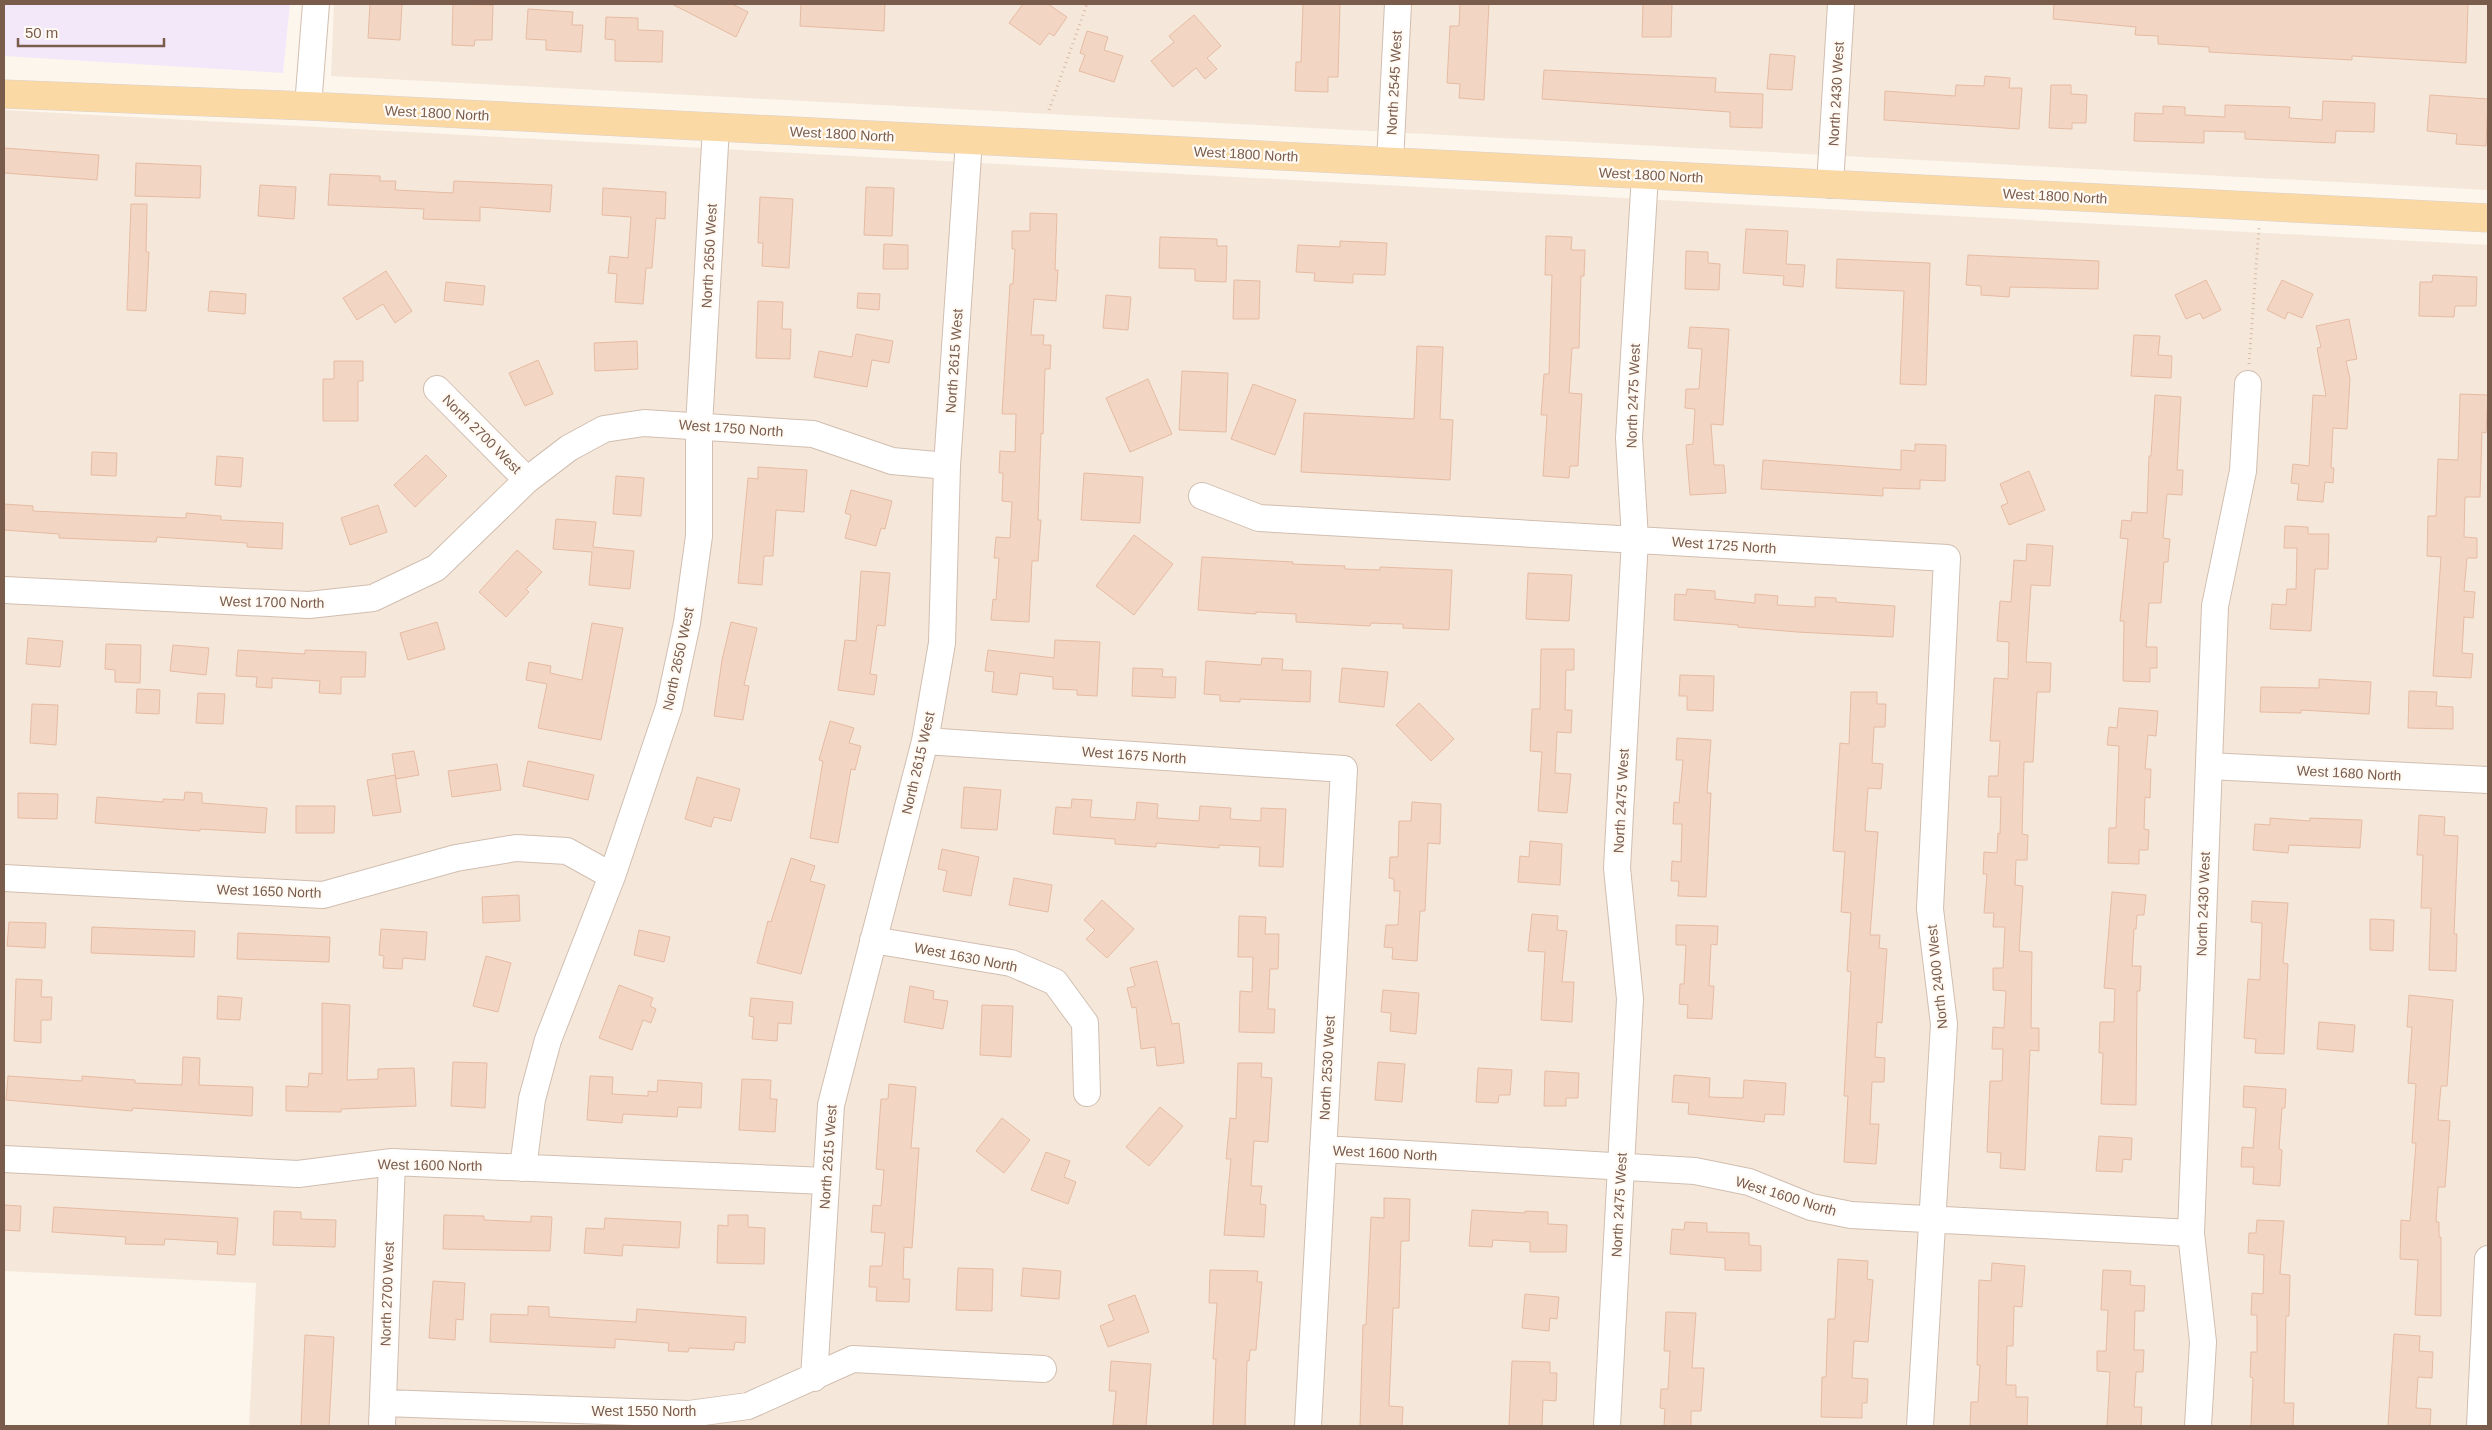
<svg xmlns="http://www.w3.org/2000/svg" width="2492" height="1430" font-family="Helvetica,sans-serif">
  <rect width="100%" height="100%" fill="#fdf6ec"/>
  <path fill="#f5e8da" d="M334,4H2488V190L331,76Z
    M4,110L2488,245V1426H249L256,1283L4,1271Z"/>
  <path fill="#f3e8fa" d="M4,4H290L283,73L4,56Z"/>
  <path fill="#f3d5c3" stroke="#e6bba3" d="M370,4H402L400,40L368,38Z
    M453,4L493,5L492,40H475L474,46L452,45Z
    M672,4H732L748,12L736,37Z
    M801,4H885L884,31L800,26Z
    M1023,4H1048L1067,17L1054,36L1049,33L1040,45L1009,23Z
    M1303,4H1340L1338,77H1328V92L1295,91L1296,62H1301Z
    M1460,4H1489L1484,100L1459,98L1460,84L1447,83L1450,26H1459Z
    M1643,4H1672L1671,37H1642Z
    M2054,4H2468L2466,63L2352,56V60L2209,52V47L2158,44V36L2135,35L2136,27L2053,19Z
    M528,9L573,12L572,25H583L581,52L546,50V40L526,39Z
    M1194,15L1221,46L1207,58L1217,69L1205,79L1196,68L1173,87L1151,61L1174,42L1169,36Z
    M606,17L638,18V30L663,31L662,62L615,61V40L605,39Z
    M1087,31L1108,37L1104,50L1123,56L1114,82L1079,71L1085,55L1080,53Z
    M1770,54L1795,56L1792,90L1767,89Z
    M1544,70L1716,78L1715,92L1763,94L1762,128L1730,127V112L1542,99Z
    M1985,76L2010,78L2009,88H2022L2019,129L1884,120L1885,91L1955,96L1956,85L1984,86Z
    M2051,85H2071V94L2087,95L2086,123H2072V129L2049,128Z
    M2430,95L2488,99L2486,146L2456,144L2457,134L2427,131Z
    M2323,101L2375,103L2374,132L2336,131L2335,143L2245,139V132L2204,131V143L2134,141L2135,113L2163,114V106L2185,107V115L2225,117V105L2290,107L2289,118L2322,120Z
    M4,148L99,155L97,180L4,173Z
    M136,163L201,166L200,198L135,196Z
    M330,174L380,176V181H396L395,190L453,193L454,181L552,185L550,212L480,207V221L423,219L424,209L328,205Z
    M260,185L296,187L294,219L258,216Z
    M866,187L894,188L892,236L864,235Z
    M603,188L666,192L665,219L656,218L652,268H646L643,304L615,302L617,274L608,273L610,256L628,258L631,217L602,215Z
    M760,197L793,199L789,268L762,266L763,243H758Z
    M131,204H147L146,252H149L146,311L127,310Z
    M1030,213L1057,214L1055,270H1058L1056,301L1034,299L1031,335H1044L1043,345H1051L1050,369H1045L1043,434L1041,433L1038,520H1041L1038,561H1032L1029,622L991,620L993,599L996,600L999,558H994L996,537L1010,538L1012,502L1002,501L1003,473H999L1000,451L1015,452L1016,414H1002L1010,284H1013L1015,249H1012V231H1030Z
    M1746,229L1788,231L1786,264L1805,265L1803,287L1783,285L1784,276L1743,273Z
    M1546,236L1572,237L1571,250H1585L1584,276H1581L1579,348H1572L1569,393L1582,394L1579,445L1578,466H1570L1569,478L1543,476L1547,415H1541L1544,374H1549L1552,275H1545Z
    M1160,237L1217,239V246H1227L1226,282L1195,281V269L1159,268Z
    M1340,241L1387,243L1385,275L1353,274V283L1314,281L1315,273L1296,272L1298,245L1340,247Z
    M884,244L908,245V269H883Z
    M1686,251L1708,252V263L1720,264L1719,290L1685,289Z
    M1968,255L2099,261L2098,289L2010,287L2009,297L1981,295V286L1966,285Z
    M1837,259L1930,263L1926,385L1900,384L1904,291L1836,288Z
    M386,271L412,311L395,323L383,304L357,320L343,298Z
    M2433,275L2477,277L2476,306H2455L2454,317L2419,316L2420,282H2432Z
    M1234,280L1260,281L1259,319H1233Z
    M2206,280L2221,310L2203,319L2200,313L2186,319L2175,295Z
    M2282,280L2313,294L2302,318L2288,312L2285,319L2267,310Z
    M446,282L485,286L483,305L444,301Z
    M210,291L246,294L245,314L208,311Z
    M858,293L880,294L879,310L857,308Z
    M1106,295L1131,297L1128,330L1103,328Z
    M758,301L783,302L782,329H791L790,359L756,358Z
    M2349,319L2357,359L2346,361L2350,379L2347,429L2333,428L2331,468H2334L2333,483L2325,482L2323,502L2297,500L2299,484L2291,483L2293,464L2309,466L2313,395L2326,396L2317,348L2321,347L2316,326Z
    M1690,327L1729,329L1723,425L1711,424L1714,465H1724L1726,493L1690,495L1686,445L1693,444L1695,409L1685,408L1686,389H1699L1702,349L1688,348Z
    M856,334L893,341L889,363L872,360L867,387L814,377L819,351L852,357Z
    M2134,335L2160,336L2158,355L2172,356L2171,378L2131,376Z
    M637,341L638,369L595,371L594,343Z
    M1417,346L1443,347L1440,419L1453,420L1450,480L1301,472L1304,413L1414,419Z
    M538,360L553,394L525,406L509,373Z
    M334,361H363V381H358V421H323V379H334Z
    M1182,371L1228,373L1226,432L1179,430Z
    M1148,379L1172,434L1130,452L1106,398Z
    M1253,384L1296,400L1275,455L1231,439Z
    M2460,394L2488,395L2486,433L2482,432L2480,497H2465L2464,537L2477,538V558H2467L2464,591L2475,592L2473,618L2464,617L2462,653L2473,654L2471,678L2433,676L2441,557L2427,556L2428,516H2436L2438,459L2458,460Z
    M2155,395L2181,397L2177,470H2183L2182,495L2167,494L2163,538L2170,539L2168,562H2164L2161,603H2149L2146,647H2157V668H2150V682L2123,681L2124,621H2120L2128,539L2120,538L2122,520L2131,521L2132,512L2147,513L2149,456H2151Z
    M1915,444L1946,445L1945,481L1920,480V489L1883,488V496L1761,489L1763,460L1901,470V450L1915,451Z
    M92,452L117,453L116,476L91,475Z
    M426,455L447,476L415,507L394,485Z
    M217,456L243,458L241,487L215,485Z
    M758,467L807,470L804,512L776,510L773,556H764L762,585L738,583L748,478L758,479Z
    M2029,471L2045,510L2009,525L2001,506L2008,503L2000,484Z
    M1084,473L1143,477L1140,523L1081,520Z
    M616,476L644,478L641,516L613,514Z
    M851,490L892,501L885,529L881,528L876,546L845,538L851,515L845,513Z
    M4,504L33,506V511L186,518V513L221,516V520L283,523L282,549L247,547V543L157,537L156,542L59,538V534L4,530Z
    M378,505L387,532L350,545L341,518Z
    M556,519L596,522L593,547L634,551L630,589L589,585L592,552L553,549Z
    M2285,526L2308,527V534H2329L2328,569H2315L2311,631L2270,629L2272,604L2286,605L2287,589H2296L2297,548H2284Z
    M1134,535L1173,564L1134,615L1096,586Z
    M2027,544L2053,546L2050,586L2031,585L2026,662L2051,663L2050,692H2037L2033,762H2024L2022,834L2028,835L2027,860H2016L2015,885L2023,886L2019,951L2032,952L2031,1028H2039V1051L2030,1050L2025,1170L2000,1168L2001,1153L1987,1152L1990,1081H2002L2003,1049H1992L1993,1027L2004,1028L2006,991L1993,990V968H2003L2005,927H1993L1994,913H1984L1987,874H1983L1984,852L1997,853L1998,833L2000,834L2001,797H1988L1989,776H1998L2000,741H1990L1994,678L2008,679L2009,642L1997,641L2000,601L2011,602L2014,560L2026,561Z
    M517,550L542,572L526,589L529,592L506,617L479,592Z
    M1202,557L1293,562L1292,564L1345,566V569L1380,570V567L1452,570L1449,630L1403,628V624L1371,623L1370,626L1296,622V614L1256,612V614L1198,610Z
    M861,571L890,573L885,626L877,625L870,674L877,675L874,695L838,690L845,640L856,641Z
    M1528,573L1572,575L1569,621L1526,619Z
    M1687,589L1715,591V599L1755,603V594L1778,596L1777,605L1815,607V597L1836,598V602L1895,606L1893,637L1797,632L1738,627V625L1674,620L1675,594L1686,595Z
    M437,622L445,649L408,660L400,633Z
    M731,622L757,628L744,685L749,686L743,720L714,716L722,660Z
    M592,623L623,628L601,740L538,728L547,684L526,680L529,662L551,666L550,673L582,680Z
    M28,638L63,641L60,667L26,664Z
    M1055,640L1100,642L1097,696L1077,695V690L1053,689V677L1020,673L1017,695L992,692L994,672L985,671L988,650L1054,658Z
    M106,644L141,645L140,683L115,682V670L105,669Z
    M173,645L209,648L206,675L170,671Z
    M1541,649H1574V670H1566L1565,710H1572L1571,733L1557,732L1555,773L1571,774L1567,813L1538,811L1542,752L1530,751L1532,709H1540Z
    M238,650L305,654V650L366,652L365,677H341V694L319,693L320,681L272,678V688L256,687L257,677L236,676Z
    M1262,658L1283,659L1282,670L1311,671L1310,702L1240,699V702L1220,701V695L1204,694L1206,661L1261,665Z
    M1133,668L1163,669L1162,677H1176L1175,698L1132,696Z
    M1342,668L1388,672L1384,707L1339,702Z
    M1680,675L1714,676L1713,711L1687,710V696H1679Z
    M2319,679L2371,682L2369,714L2301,710V713L2260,712L2261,687L2319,688Z
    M137,689L160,690L159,714L136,713Z
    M2409,691L2437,692L2436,706L2453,707V729L2408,728Z
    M1851,692H1877V704H1886L1885,727H1874L1872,763L1883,764L1881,789L1868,788L1865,831L1878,832L1870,935H1880L1879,948L1887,949L1882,1023L1877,1022L1875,1057L1885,1058L1884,1082H1872L1870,1124H1879L1876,1164L1844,1162L1848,1096H1844L1851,972L1847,971L1851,913L1841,912L1845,852L1833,851L1840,743L1849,744Z
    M198,693L225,694L223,724L196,723Z
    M1419,703L1454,739L1431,761L1396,725Z
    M32,704L58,705L56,745L30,743Z
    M2119,708L2158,711L2156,736L2148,735L2145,769H2151L2150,798L2145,797L2144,829L2149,830L2148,850H2139V864L2108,863L2109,828H2116L2119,746L2107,745L2109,727L2117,728Z
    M830,721L854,728L849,743L861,746L855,770L851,769L838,843L810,838L823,761L819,760Z
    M1677,738L1711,740L1707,793H1711L1706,897L1678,896L1679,881H1671L1672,861L1681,862L1682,824H1673L1674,802L1679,803L1683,760H1676Z
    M414,751L419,775L396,779L392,754Z
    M528,761L594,775L588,800L523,786Z
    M497,764L501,790L452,797L448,771Z
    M395,775L401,812L373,816L367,780Z
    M697,777L740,789L731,821L714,817L711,827L685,819Z
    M964,787L1001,790L997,830L961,828Z
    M185,792L202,793V803L267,808L265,833L200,829V831L95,823L97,797L163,802V799L184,800Z
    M18,793L58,794L57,819L18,818Z
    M1072,799L1092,800L1090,817L1135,820L1137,802L1158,804L1157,818L1199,821L1200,806L1231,808L1230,819L1261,821V808L1286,809L1283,867L1259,866L1260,847L1219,845V848L1156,843V847L1115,844V839L1053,834L1056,807L1071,808Z
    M1412,802L1441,804L1440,844L1428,843L1425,911H1420L1417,961L1392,959L1393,948L1384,947L1386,925H1398L1400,891H1394V879L1389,878L1390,857H1398L1399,821H1411Z
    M296,806H335L334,833H296Z
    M2419,815L2445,817L2444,835L2458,836L2454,934H2457L2456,971L2429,970L2431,908H2421L2423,855H2417Z
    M2270,818L2310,821V818L2362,820L2360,848L2289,845L2288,853L2253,850L2255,824L2270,825Z
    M1530,841L1562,844L1560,885L1518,882L1520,856L1529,857Z
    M942,849L979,857L971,896L943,891L947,871L938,869Z
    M791,858L815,866L810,881L825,885L801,974L757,963L768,921L771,922Z
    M1014,878L1052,885L1048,912L1009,905Z
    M2112,892L2146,895L2144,915H2137L2136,929H2134L2132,966H2141L2140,991H2137L2136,1105L2101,1104L2103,1053H2099L2100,1022H2114L2115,989L2104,988Z
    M519,895L520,921L483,923L482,897Z
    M1102,900L1134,929L1107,958L1086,939L1095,930L1084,920Z
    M2252,901L2288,903L2283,963L2288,964L2284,1054L2255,1053L2256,1039L2244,1038L2248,979L2260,980L2262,923L2251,922Z
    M1532,914L1558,916L1557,930L1567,931L1562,982H1574L1572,1022L1541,1020L1545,952L1528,951Z
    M1239,916L1266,917L1265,934H1279L1278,969H1270L1268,1009H1275L1274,1033L1239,1032L1240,991L1252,992L1253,957H1238Z
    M2370,919L2394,920L2393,951L2370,950Z
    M9,922L46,923L45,948L7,946Z
    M1676,925L1718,926L1717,945L1711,944L1709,986H1714L1712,1019L1687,1018L1688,1005L1679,1004L1680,984H1684L1686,945H1676Z
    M92,927L195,931L194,957L91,953Z
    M381,929L427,932L425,960L403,958L402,969L383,968L384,956L379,955Z
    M639,930L670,937L664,962L634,955Z
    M238,933L330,937L329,962L237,959Z
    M486,956L511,963L498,1012L473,1006Z
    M1157,961L1172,1024L1179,1023L1184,1063L1157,1066L1155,1047L1141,1049L1136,1007L1132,1008L1127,988L1135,986L1130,968Z
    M16,979L42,980L41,997H52L51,1020H41V1043L14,1041Z
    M619,985L653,998L650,1006L656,1009L651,1023L643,1020L632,1050L599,1038Z
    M910,986L934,991L933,999L948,1001L943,1029L904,1022Z
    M1383,990L1419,993L1416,1034L1390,1031L1391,1013L1381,1012Z
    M2409,995L2453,1000L2447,1086H2441L2438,1120L2450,1121L2445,1187H2438L2436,1222H2439V1237H2441V1316L2415,1315L2418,1260L2400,1259L2401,1220L2410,1221L2416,1143H2412L2416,1084L2408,1083L2412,1027H2407Z
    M218,996L242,998L240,1020L217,1019Z
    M751,998L793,1002L791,1024L778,1023L777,1041L752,1039L754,1017L749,1016Z
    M322,1003L350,1005L347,1080L378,1079V1069L414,1068L416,1106L341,1109V1112L286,1111V1086L308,1087L309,1073L322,1074Z
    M982,1005L1013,1006L1011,1057L980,1055Z
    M2319,1022L2355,1025L2353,1052L2317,1049Z
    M183,1057L200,1058L199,1085L253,1087L252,1116L133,1108L132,1111L6,1100L8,1076L82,1081V1076L135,1080V1083L182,1085Z
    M453,1062L487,1063L485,1108L451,1106Z
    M1378,1062L1405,1064L1402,1102L1375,1100Z
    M1238,1063H1262L1261,1077L1272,1078L1268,1142L1254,1141L1251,1186H1262L1260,1204L1266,1205L1264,1237L1224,1235L1231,1159H1226L1230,1118L1236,1119Z
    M1478,1068L1512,1070L1510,1095H1499L1498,1103L1476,1102Z
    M1545,1071L1579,1073L1578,1098H1566V1106H1544Z
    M1674,1075L1710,1078L1709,1097L1743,1098L1744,1080L1786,1083L1784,1115L1765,1114L1764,1122L1688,1114L1689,1103L1672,1102Z
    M590,1076L613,1077L612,1094L648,1096V1091L657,1092L658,1080L702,1083L701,1108L678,1107L677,1117L623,1114L622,1123L587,1120Z
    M742,1079L771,1080L770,1099H777L775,1132L739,1130Z
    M889,1084L916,1087L911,1148H919L912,1248L904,1247L903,1279H910L909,1302L876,1301L877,1287H869L870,1266H882L885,1233L871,1232L873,1205L881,1206L884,1170L876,1169L881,1099H888Z
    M2244,1086L2286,1089L2285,1108H2282L2279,1149L2282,1150L2280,1186L2253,1184L2254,1167H2241L2242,1147L2253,1148L2256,1108L2243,1107Z
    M1160,1107L1183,1126L1149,1166L1126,1147Z
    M1002,1118L1030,1140L1004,1173L976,1151Z
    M2099,1136L2132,1138L2131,1160L2123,1159L2122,1172L2096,1171Z
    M1046,1152L1070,1161L1064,1177L1076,1182L1068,1204L1031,1190Z
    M1384,1198L1410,1199L1409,1241H1401L1399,1308H1393L1389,1406L1403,1407L1402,1426H1360L1363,1325H1366L1371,1217L1384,1218Z
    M4,1205L21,1206L20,1231L4,1230Z
    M54,1207L238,1218L235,1255L217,1254L218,1242L165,1239L164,1245L125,1244L126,1237L52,1232Z
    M1472,1210L1525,1213V1211L1548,1212V1224L1567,1225L1566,1252H1530V1242L1493,1240L1492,1247L1469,1246Z
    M274,1211L301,1212V1219L336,1220L335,1247L273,1245Z
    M444,1215L484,1216V1220L531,1222V1216L552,1217L550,1251L443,1249Z
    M728,1215H748V1227L765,1228L764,1264L717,1263L718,1225L728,1226Z
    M605,1218L681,1222L679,1248L623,1245L622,1256L584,1253L586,1228L604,1229Z
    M2257,1220L2284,1221L2280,1274L2290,1275L2289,1316H2286L2284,1403H2294L2293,1426H2251L2253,1378L2250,1377L2251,1352H2257V1315H2251L2252,1293L2263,1294L2264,1255L2248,1253L2249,1233H2256Z
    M1685,1222L1707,1223V1232L1749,1233V1245L1761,1246V1271L1725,1270V1258L1670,1254L1672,1229L1684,1230Z
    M1838,1259L1868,1261L1867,1279L1873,1280L1868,1342L1854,1341L1852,1378L1868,1379L1867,1403H1862V1418L1821,1417L1822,1377H1826L1828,1319H1835Z
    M1992,1263L2025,1266L2022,1307L2014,1306L2013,1346H2007L2006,1385H2016V1397H2028L2027,1426H1970L1971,1402H1978L1980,1365H1977L1979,1280L1991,1281Z
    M958,1268L993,1269L992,1311L956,1310Z
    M1023,1268L1061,1271L1059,1299L1021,1296Z
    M1210,1270L1258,1271L1257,1282H1262L1256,1350H1250L1249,1361H1247L1245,1426H1213L1216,1359H1213L1217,1303H1209Z
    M2103,1270L2131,1271L2130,1285L2145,1286L2144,1311H2135L2134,1350H2144L2143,1372H2136L2134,1407H2142L2141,1426H2107L2110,1372L2097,1371V1351H2106L2108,1310H2101Z
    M433,1281L465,1283L463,1320L456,1319L455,1340L429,1338Z
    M1525,1294L1559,1297L1557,1319L1550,1318L1549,1331L1522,1328Z
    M1135,1295L1149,1332L1108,1347L1100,1326L1114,1320L1108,1305Z
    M528,1306L549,1307V1317L636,1322L637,1309L746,1317L745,1343L735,1342L734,1350L689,1348L688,1352L668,1351L669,1343L615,1339V1348L490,1342L491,1314L528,1315Z
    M1666,1312L1696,1313L1692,1368H1704L1701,1411H1691V1426H1664L1665,1409L1660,1408L1661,1389H1668L1670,1351H1664Z
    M2394,1334L2420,1336L2419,1351L2433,1352L2432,1378L2418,1377L2416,1408L2431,1409L2430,1426H2388Z
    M305,1335L334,1337L329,1426H301Z
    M1111,1361L1151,1364L1146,1426L1113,1425L1116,1391H1109Z
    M1512,1361L1550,1362V1373H1557L1556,1401L1543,1400L1542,1426H1509Z"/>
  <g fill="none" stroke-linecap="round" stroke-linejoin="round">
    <g stroke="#d1beb0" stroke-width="28">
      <path id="minor" d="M308,106L316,4
        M1390,162L1398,4
        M1830,185L1841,4
        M437,389L527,480
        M1202,496L1259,518L1947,558L1930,909L1944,1024L1920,1426
        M4,590L309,605L373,598L436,568L527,480L569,448L604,429L644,423L813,434L892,461L947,466
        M925,741L1344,769L1308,1426
        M2209,766L2488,780
        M4,878L323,895L456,858L516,848L567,851L612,876
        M873,940L1011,963L1055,982L1085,1023L1087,1093
        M1323,1149L1695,1171L1749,1182L1811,1207L1851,1215L2191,1233
        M4,1159L298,1174L392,1162L826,1181
        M523,1168L532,1099L548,1040L612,876L669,707L687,623L699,536V426L716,127
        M814,1378L831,1105L925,741L942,643L947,466L969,140
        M384,1403L689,1414L748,1406L853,1359L1043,1369
        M382,1426L392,1162
        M1607,1426L1630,999L1617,868L1635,539L1629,438L1645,175
        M2198,1426L2203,1342L2191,1233L2215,606L2243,471L2248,384
        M2480,1426L2488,1259"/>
    </g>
    <g stroke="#dad1cd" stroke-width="29">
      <path id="major" d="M4,94L308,106L2488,218"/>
    </g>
    <path stroke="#d9b8a5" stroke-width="3" stroke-dasharray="1 4" stroke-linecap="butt" d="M1049,110L1087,4
      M2249,364L2259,228"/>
    <use href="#minor" stroke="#fff" stroke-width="26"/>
    <use href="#major" stroke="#fbd9a5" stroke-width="28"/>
  </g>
  <g text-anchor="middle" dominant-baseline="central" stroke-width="4.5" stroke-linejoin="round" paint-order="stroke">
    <g font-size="14" fill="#7a5c4d" stroke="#fffaf3">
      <text transform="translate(1394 83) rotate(-87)">North 2545 West</text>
      <text transform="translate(1836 94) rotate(-87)">North 2430 West</text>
      <text transform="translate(437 113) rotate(3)">West 1800 North</text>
      <text transform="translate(842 134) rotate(3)">West 1800 North</text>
      <text transform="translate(1246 154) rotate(3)">West 1800 North</text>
      <text transform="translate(1651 175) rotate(3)">West 1800 North</text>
      <text transform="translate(2055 196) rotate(3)">West 1800 North</text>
      <text transform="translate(709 256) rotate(-87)">North 2650 West</text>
      <text transform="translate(954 361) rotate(-86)">North 2615 West</text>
      <text transform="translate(1633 396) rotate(-88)">North 2475 West</text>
      <text transform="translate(731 428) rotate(4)">West 1750 North</text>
      <text transform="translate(482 434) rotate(45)">North 2700 West</text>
      <text transform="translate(1724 545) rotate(4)">West 1725 North</text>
      <text transform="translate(272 602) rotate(1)">West 1700 North</text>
      <text transform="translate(678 659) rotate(-78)">North 2650 West</text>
      <text transform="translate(1134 755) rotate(4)">West 1675 North</text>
      <text transform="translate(918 763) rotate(-77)">North 2615 West</text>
      <text transform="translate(2349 773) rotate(3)">West 1680 North</text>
      <text transform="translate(1621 801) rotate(-87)">North 2475 West</text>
      <text transform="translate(269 891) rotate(2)">West 1650 North</text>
      <text transform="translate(2203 904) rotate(-88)">North 2430 West</text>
      <text transform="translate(966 957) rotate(11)">West 1630 North</text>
      <text transform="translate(1937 977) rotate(-96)">North 2400 West</text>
      <text transform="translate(1327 1068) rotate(-87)">North 2530 West</text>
      <text transform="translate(1385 1153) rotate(3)">West 1600 North</text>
      <text transform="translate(828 1157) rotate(-86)">North 2615 West</text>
      <text transform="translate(430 1165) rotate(1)">West 1600 North</text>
      <text transform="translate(1786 1196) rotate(17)">West 1600 North</text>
      <text transform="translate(1619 1205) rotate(-87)">North 2475 West</text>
      <text transform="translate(387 1294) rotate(-88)">North 2700 West</text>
      <text x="644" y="1411">West 1550 North</text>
    </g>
  </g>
  <rect width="2492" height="1430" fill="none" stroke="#7a5c4d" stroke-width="10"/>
  <path d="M18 38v8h146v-8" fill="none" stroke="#7a5c4d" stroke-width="2.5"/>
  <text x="25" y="38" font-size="15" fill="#7a5c4d" stroke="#fffaf3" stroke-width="4" paint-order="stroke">50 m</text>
</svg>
